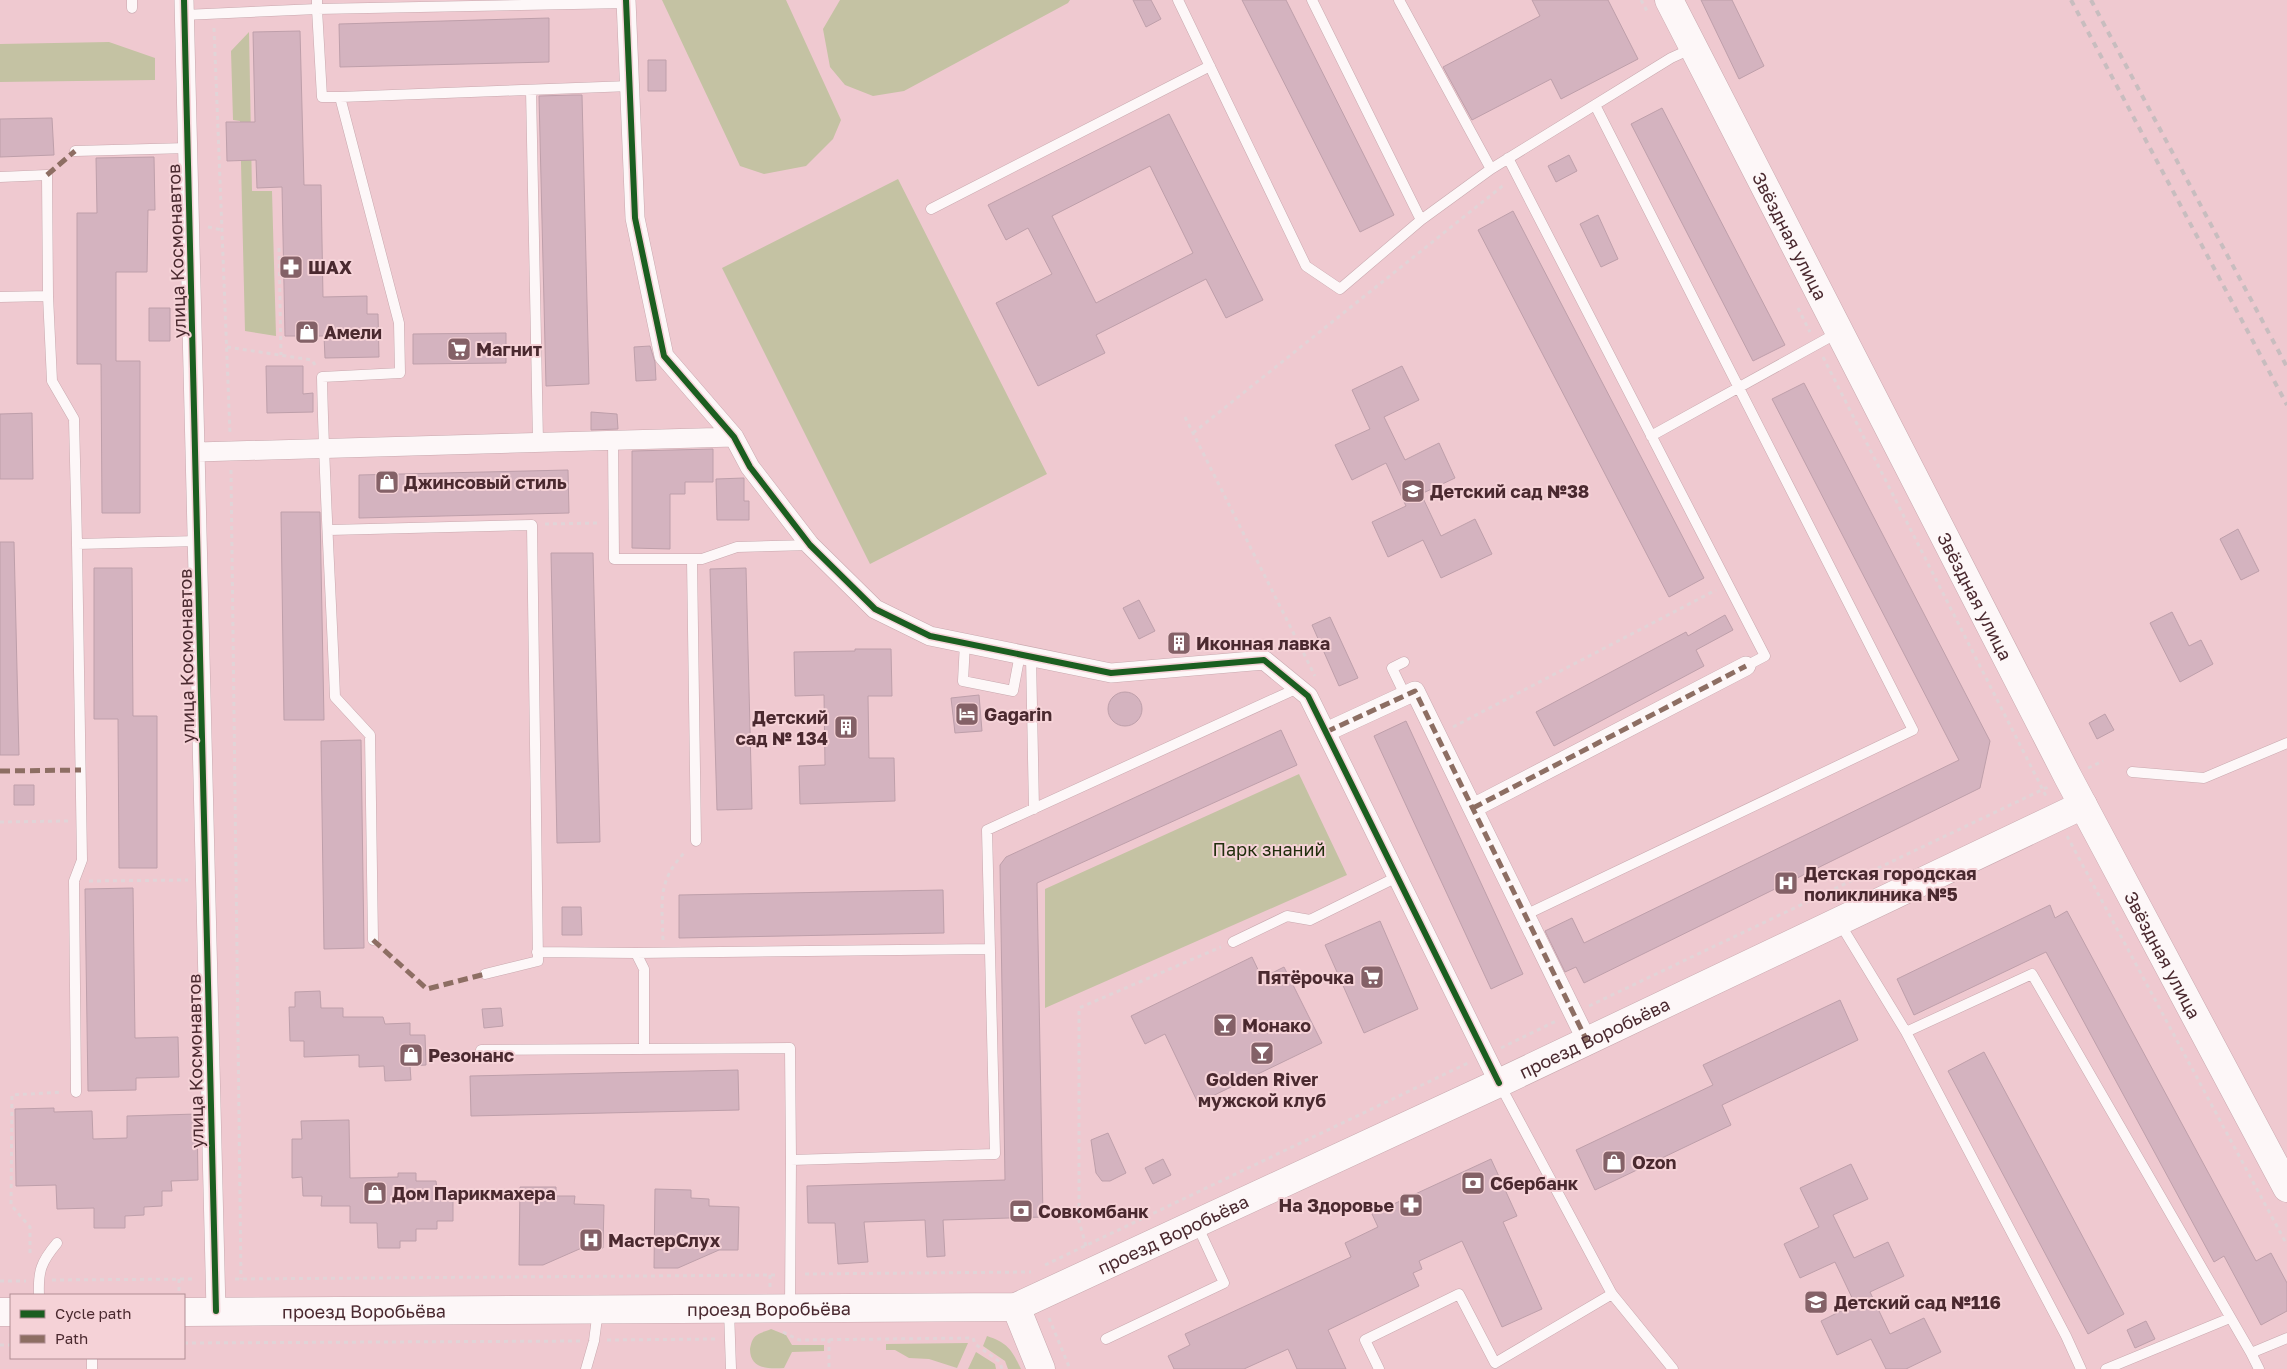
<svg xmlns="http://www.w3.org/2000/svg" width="2287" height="1369" font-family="'Golos Text',sans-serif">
  <rect width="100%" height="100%" fill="#efc9d0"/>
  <path fill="#c4c2a3" d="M662,0H786L841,120L833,139L806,166L764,174L740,166Z
    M840,0H1070L1068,3L904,91L873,96L845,85L830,67L823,29Z
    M249,32L252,191H272L276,336L245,331L240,121L233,120L231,51Z
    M109,42L155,58V80L0,82V44Z
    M898,179L1047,474L870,564L722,268Z
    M1299,774L1347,875L1045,1008V889Z
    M771,1329L786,1335L792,1345H824V1351L792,1352L784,1368C768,1369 750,1369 750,1349C751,1344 752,1338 757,1335C761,1332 767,1331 771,1329Z
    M987,1336C1008,1343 1012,1350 1021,1369H1008L1005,1361L983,1346Z
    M968,1343L957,1368L929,1359L909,1358L895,1350H886V1344Z
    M976,1352L995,1364L996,1369H968Z"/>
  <path fill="#d4b3bf" stroke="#be9faa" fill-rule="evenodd" d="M1133,0H1151L1161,19L1146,27Z
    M1242,0H1286L1394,215L1360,232Z
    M1532,0H1608L1638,59L1561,99L1551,79L1472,120L1443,67L1540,16Z
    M1701,0H1732L1764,66L1739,79Z
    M549,18V62L340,67L339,24Z
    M300,31L304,185H321L323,297L367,296V314H378L379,357L325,358L324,336H285L282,187L257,188L256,160L227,161L226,122H255L253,32Z
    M648,60H666V91H648Z
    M573,95H582L589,384L546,386L539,96Z
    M1662,108L1785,345L1753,361L1631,124Z
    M1169,114L1263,300L1226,318L1206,279L1096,335L1105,353L1038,386L996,303L1052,274L1028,228L1006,240L988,205ZM1150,166L1193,253L1096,303L1052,216Z
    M52,118L54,155L0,157V119Z
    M1569,155L1577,171L1556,182L1548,166Z
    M154,157L155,210H148L147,272H116V361H140V513H102L101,364H77V213H97L96,158Z
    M1513,211L1704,578L1669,597L1478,230Z
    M1598,215L1618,259L1601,267L1580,224Z
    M149,308H170V341H149Z
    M506,333V363L413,364V334Z
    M650,346L655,362L656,380L636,381L634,347Z
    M266,366H303V394L313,393V412L267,413Z
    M1402,366L1419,400L1384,417L1405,460L1439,443L1455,478L1421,494L1441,536L1475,519L1492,554L1441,578L1423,540L1388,557L1372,522L1406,506L1386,463L1352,480L1335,445L1370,429L1352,390Z
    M1804,383L1990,741L1980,788L1584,983L1576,967L1565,972L1545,931L1572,918L1584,943L1959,760L1772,399Z
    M591,412L617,414L618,429L591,430Z
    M32,413L33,479H0V414Z
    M713,449V482H685V494H670V549L632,548V451Z
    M568,470L569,513L359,518V475Z
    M744,478V501H749V520H717L716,479Z
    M281,512H320L324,720H284Z
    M2238,529L2259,571L2241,580L2220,539Z
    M0,542H14L19,755H0Z
    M551,553H593L600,842L557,843Z
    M94,568H132L133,716H157V868H119L118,719H94Z
    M746,568L752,809L717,810L710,569Z
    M1139,600L1155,631L1139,639L1123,608Z
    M2172,612L2189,646L2201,640L2213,664L2180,682L2150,623Z
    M1725,615L1733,630L1696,650L1704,666L1554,746L1536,712L1686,632L1688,636Z
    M1330,617L1358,678L1339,686L1312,625Z
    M855,649H891L892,696H868L869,758H894L895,801L800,804L799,766L825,765L824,695L795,696L794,652L855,651Z
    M1108 709a17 17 0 1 1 34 0a17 17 0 1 1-34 0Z
    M979,695L982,731L955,733L951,698Z
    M2105,714L2114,730L2097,739L2089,723Z
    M1406,721L1523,974L1491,989L1374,736Z
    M1281,730L1297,765L1037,883L1043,1217L943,1220L945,1256L927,1257L925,1220L864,1222L868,1262L838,1264L835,1223H808L807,1186L1005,1180L1000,865L1006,857Z
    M361,740L364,948L324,949L321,741Z
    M14,785H34V805H14Z
    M133,888L135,1038L178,1037L179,1077L136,1078V1090L88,1091L85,889Z
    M943,890L944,933L679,938V895Z
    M2050,905L2055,918L2067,911L2256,1261L2271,1253L2287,1283V1311L2261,1325L2224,1256L2214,1262L2046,952L1914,1015L1897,979Z
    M562,907H581L582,935H562Z
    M1380,921L1418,1009L1364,1033L1325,945Z
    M1252,957L1262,978L1284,967L1322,1043L1198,1103L1165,1034L1145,1044L1131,1016Z
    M320,991L321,1008H343V1017H383L385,1024L410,1023V1035H425L426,1065L410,1066L411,1080L385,1081L384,1066L359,1067V1055L304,1057V1041H290L289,1007H295V992Z
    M1840,1000L1858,1040L1722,1105L1731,1125L1595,1190L1576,1150L1713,1085L1703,1065Z
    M501,1008L503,1026L484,1028L482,1009Z
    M1984,1052L2124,1314L2088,1334L1948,1071Z
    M738,1070L739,1110L471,1116L470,1076Z
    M54,1108V1112L92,1111L93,1139L127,1138V1116L197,1114L198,1180L171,1181L172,1191H162V1206L144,1207V1215L125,1216V1228H94V1208L57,1209L56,1185L16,1186L15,1109Z
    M349,1120L350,1178L398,1177V1173H416V1181H436L437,1190H453V1221H437V1229H416V1241H400V1248H378L377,1223H350V1206H321L322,1196H303L302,1177L292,1178V1139H302L301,1121Z
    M1108,1133L1126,1173L1110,1181H1102L1096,1173L1091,1140Z
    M1163,1159L1171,1175L1153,1184L1145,1168Z
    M1491,1159L1517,1216L1503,1222L1542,1309L1502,1327L1462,1241L1419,1261L1422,1269L1413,1273L1419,1286L1328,1330L1346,1369H1297L1288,1349L1244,1369H1174L1168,1356L1190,1345L1185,1334L1351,1257L1345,1243L1378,1227L1372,1214Z
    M1851,1164L1868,1199L1833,1215L1854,1258L1888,1242L1904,1276L1870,1292L1890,1334L1924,1318L1941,1352L1906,1369H1886L1871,1339L1837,1355L1821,1321L1855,1304L1835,1262L1800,1278L1784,1244L1819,1227L1800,1188Z
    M520,1187H556V1196H575L574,1204L604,1205L603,1248L584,1247L543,1265H519Z
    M655,1189L691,1190V1198L709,1199V1206L739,1207L738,1250H719L678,1268H654Z
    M2146,1321L2155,1339L2135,1348L2127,1330Z"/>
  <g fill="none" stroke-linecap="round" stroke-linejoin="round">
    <g stroke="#c8a8ae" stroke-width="11">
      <path id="lane" d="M132,0V8
        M1178,0L1306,266L1340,289L1421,220L1491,169L1671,58L1693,48
        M1312,0L1421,220
        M1399,0L1491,169
        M184,15L317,9V0
        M531,90L538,441
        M340,97L630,86
        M75,151L188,148
        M1508,158L1765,656L1746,666
        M0,177L47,175L48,296L52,381L74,419L77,544L199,541
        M931,209L1210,66
        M0,297L48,296
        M1651,436L1839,332
        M613,439L614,559H702L737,547L810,545
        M329,530L532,525L538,961L485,974
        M692,559L696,841
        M965,643L963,681L1013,691L1020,654
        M1031,656L1034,809
        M1404,662L1392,668L1405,695
        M2132,772L2204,778L2287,743
        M1525,915L1913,730L1595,105
        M1839,922L1906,1032L2066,1336L2081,1369
        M373,940L370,735L335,697C331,590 324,484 322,377L400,373L399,323L340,97H322L317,9L626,3
        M1233,942L1287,916L1310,920L1397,877
        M537,952L636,953L644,969V1049
        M636,953L990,949
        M1906,1032L2032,974L2251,1353L2287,1338
        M481,1050L790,1048L791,1160
        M1500,1085L1612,1294L1673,1369
        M76,1092L74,881L82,860L77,544
        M39,1295C38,1271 41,1262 57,1243
        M790,1307L791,1160L995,1154L987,830L1298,688
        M729,1310L731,1369
        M1106,1339L1224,1283L1197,1225
        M2251,1353L2259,1369
        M92,1358V1369
        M586,1369L594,1341L598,1310
        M1379,1369L1365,1340L1459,1294L1495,1363L1612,1294
        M2106,1369L2230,1318"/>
    </g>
    <g stroke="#c8a8ae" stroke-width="20">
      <path id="street" d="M184,0L216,1311
        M626,0L635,218L664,356L734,437L750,467L810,545L875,609L930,636L1111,673L1264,660L1308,696L1499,1083
        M197,452L734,437
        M1326,732L1415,691L1587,1041
        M1473,808L1746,666"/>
    </g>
    <g stroke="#c8a8ae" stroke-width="29">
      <g id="secondary">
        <path id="s1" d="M1669,0L2068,777L2287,1188"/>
        <path d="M1016,1307L1041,1369"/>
        <path d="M0,1312H11"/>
        <path id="s2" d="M184,1312L1016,1307L1499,1083L2083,805"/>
      </g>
    </g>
    <path stroke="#e1d4d7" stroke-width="3" stroke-dasharray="4 4" stroke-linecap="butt" d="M1641,0L1647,11
      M214,28L230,434
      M208,227L222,230
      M279,248L281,355
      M1798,308L1810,332
      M227,347L312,360L315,365
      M1823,357L2047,798
      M1185,417L1315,676
      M1193,433L1505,184
      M231,470L241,1279
      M545,524L599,523
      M1453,727L1716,590
      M2088,768L2103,761
      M0,822L68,821
      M2067,836L2287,1245
      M89,881L188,880
      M663,940C662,900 657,881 686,851
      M1589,1006L2048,787
      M1501,1048L1556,1021
      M1086,1246L1079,1221V1008L1221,947
      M30,1253V1227L11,1205L12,1095L63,1092
      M1045,1265L1468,1063
      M805,1274L1031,1272
      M770,1275V1287
      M179,1279V1291
      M235,1279L776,1275
      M52,1280L196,1279
      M0,1281H26
      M1049,1318L1070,1369
      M783,1332L799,1340L973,1338L975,1344L1000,1362L1002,1369
      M829,1339V1369
      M607,1340L716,1339
      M184,1343L581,1341
      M0,1345H11"/>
    <use href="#lane" stroke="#fdf7f8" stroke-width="10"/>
    <use href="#street" stroke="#fdf7f8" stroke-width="19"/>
    <use href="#secondary" stroke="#fdf7f8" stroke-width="28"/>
    <path stroke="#c8bdbf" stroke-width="4" stroke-dasharray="6 6" stroke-linecap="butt" d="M2071,0L2287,405
      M2091,0L2287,367"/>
    <path stroke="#8d6e63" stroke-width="5" stroke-dasharray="10 5" stroke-linecap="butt" d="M47,175L75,151
      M1326,732L1415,691L1587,1041
      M0,771L81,770
      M1473,808L1746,666
      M373,940L427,989L485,974"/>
    <g stroke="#f5d2d7" stroke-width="9">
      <path id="cycleway" d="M184,0L216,1311
        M626,0L635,218L664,356L734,437L750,467L810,545L875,609L930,636L1111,673L1264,660L1308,696L1499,1083"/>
    </g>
    <use href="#cycleway" stroke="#1b5e20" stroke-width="6"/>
  </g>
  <defs>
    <g id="pharmacy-square" transform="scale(1.25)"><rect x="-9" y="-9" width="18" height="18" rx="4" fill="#846167" stroke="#f5d2d7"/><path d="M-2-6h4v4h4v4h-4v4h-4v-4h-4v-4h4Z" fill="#fff"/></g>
    <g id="shop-square" transform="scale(1.25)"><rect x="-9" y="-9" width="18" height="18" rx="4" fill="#846167" stroke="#f5d2d7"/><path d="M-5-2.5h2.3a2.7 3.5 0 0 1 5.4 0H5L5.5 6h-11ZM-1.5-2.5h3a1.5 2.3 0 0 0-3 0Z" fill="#fff"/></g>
    <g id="supermarket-square" transform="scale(1.25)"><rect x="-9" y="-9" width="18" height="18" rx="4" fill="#846167" stroke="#f5d2d7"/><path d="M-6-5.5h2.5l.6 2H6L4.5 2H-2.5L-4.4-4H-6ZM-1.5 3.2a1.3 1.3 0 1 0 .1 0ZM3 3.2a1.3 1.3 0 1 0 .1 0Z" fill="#fff"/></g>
    <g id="school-square" transform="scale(1.25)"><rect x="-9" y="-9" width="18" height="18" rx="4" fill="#846167" stroke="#f5d2d7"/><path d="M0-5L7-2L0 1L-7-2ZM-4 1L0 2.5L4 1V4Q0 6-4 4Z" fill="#fff"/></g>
    <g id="building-square" transform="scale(1.25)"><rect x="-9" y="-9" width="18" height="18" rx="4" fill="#846167" stroke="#f5d2d7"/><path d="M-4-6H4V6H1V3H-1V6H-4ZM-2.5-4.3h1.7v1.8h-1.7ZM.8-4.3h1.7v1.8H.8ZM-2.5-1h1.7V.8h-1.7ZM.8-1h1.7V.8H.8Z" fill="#fff"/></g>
    <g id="hotel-square" transform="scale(1.25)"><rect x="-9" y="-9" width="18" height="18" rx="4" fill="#846167" stroke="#f5d2d7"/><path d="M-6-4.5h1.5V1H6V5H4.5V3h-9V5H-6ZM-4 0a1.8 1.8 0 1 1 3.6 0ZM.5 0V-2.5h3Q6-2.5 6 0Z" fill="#fff"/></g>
    <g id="hospital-square" transform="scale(1.25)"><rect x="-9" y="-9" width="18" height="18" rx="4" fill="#846167" stroke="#f5d2d7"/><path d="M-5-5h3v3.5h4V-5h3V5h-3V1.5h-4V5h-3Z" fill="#fff"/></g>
    <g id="bar-square" transform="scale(1.25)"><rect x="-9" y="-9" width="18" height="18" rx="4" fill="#846167" stroke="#f5d2d7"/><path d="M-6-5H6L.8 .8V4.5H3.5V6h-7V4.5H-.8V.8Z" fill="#fff"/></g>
    <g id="bank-square" transform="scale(1.25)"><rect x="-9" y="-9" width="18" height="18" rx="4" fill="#846167" stroke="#f5d2d7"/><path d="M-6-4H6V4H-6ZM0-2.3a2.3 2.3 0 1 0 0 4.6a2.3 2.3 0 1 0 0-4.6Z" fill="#fff"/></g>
  </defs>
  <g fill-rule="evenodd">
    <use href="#pharmacy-square" x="291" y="267"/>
    <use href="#shop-square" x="307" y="332"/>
    <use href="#supermarket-square" x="459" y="349"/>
    <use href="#shop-square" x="387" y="482"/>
    <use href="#school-square" x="1413" y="491"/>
    <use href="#building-square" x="1179" y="643"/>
    <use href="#hotel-square" x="967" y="714"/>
    <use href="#building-square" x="846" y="727"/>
    <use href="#hospital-square" x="1786" y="883"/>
    <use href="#supermarket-square" x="1372" y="977"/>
    <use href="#bar-square" x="1225" y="1025"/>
    <use href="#bar-square" x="1262" y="1053"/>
    <use href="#shop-square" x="411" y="1055"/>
    <use href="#shop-square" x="1614" y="1162"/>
    <use href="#bank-square" x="1473" y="1183"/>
    <use href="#shop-square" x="375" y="1193"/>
    <use href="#pharmacy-square" x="1411" y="1205"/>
    <use href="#bank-square" x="1021" y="1211"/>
    <use href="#hospital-square" x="591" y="1240"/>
    <use href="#school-square" x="1816" y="1302"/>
  </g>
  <g text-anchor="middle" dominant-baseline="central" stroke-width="4" stroke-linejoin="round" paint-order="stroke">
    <g font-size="18" fill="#4a292f" stroke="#f5d2d7">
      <text stroke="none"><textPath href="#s1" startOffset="265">Звёздная улица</textPath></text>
      <text transform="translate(176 251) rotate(-92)">улица Космонавтов</text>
      <text stroke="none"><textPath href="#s1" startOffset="670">Звёздная улица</textPath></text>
      <text transform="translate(186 656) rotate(-91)">улица Космонавтов</text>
      <text stroke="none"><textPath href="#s1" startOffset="1075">Звёздная улица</textPath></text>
      <text stroke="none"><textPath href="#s2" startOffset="1470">проезд Воробьёва</textPath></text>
      <text transform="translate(195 1061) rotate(-91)">улица Космонавтов</text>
      <text stroke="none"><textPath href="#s2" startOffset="1005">проезд Воробьёва</textPath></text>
      <text stroke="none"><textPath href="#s2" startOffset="585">проезд Воробьёва</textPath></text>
      <text stroke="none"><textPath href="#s2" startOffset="180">проезд Воробьёва</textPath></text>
    </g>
    <g font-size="18" font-weight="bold" fill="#4a292f" stroke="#f5d2d7" text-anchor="start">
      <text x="308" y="267">ШАХ</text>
      <text x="324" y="332">Амели</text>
      <text x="476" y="349">Магнит</text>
      <text x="404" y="482">Джинсовый стиль</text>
      <text x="1430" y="491">Детский сад №38</text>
      <text x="1196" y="643">Иконная лавка</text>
      <text x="984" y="714">Gagarin</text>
      <text x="828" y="717" text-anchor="end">Детский<tspan x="828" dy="21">сад № 134</tspan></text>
      <text x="1804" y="873">Детская городская<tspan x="1804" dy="21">поликлиника №5</tspan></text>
      <text x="1354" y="977" text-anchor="end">Пятёрочка</text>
      <text x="1242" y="1025">Монако</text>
      <text x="428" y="1055">Резонанс</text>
      <text x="1262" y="1079" text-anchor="middle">Golden River<tspan x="1262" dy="21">мужской клуб</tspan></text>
      <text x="1632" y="1162">Ozon</text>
      <text x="1490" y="1183">Сбербанк</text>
      <text x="392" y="1193">Дом Парикмахера</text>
      <text x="1394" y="1205" text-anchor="end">На Здоровье</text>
      <text x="1038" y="1211">Совкомбанк</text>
      <text x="608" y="1240">МастерСлух</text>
      <text x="1834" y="1302">Детский сад №116</text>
    </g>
    <g font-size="18" fill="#212e0d" stroke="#f5d2d7">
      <text x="1269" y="849">Парк знаний</text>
    </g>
  </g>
  <rect x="10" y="1294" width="175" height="65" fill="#f5d2d7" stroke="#b18e94"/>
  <rect x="20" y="1310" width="25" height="8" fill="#1b5e20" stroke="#b18e94"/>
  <text x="55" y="1319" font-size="15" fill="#4a292f">Cycle path</text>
  <rect x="20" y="1335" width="25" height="8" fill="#8d6e63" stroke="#b18e94"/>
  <text x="55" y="1344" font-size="15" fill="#4a292f">Path</text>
</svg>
